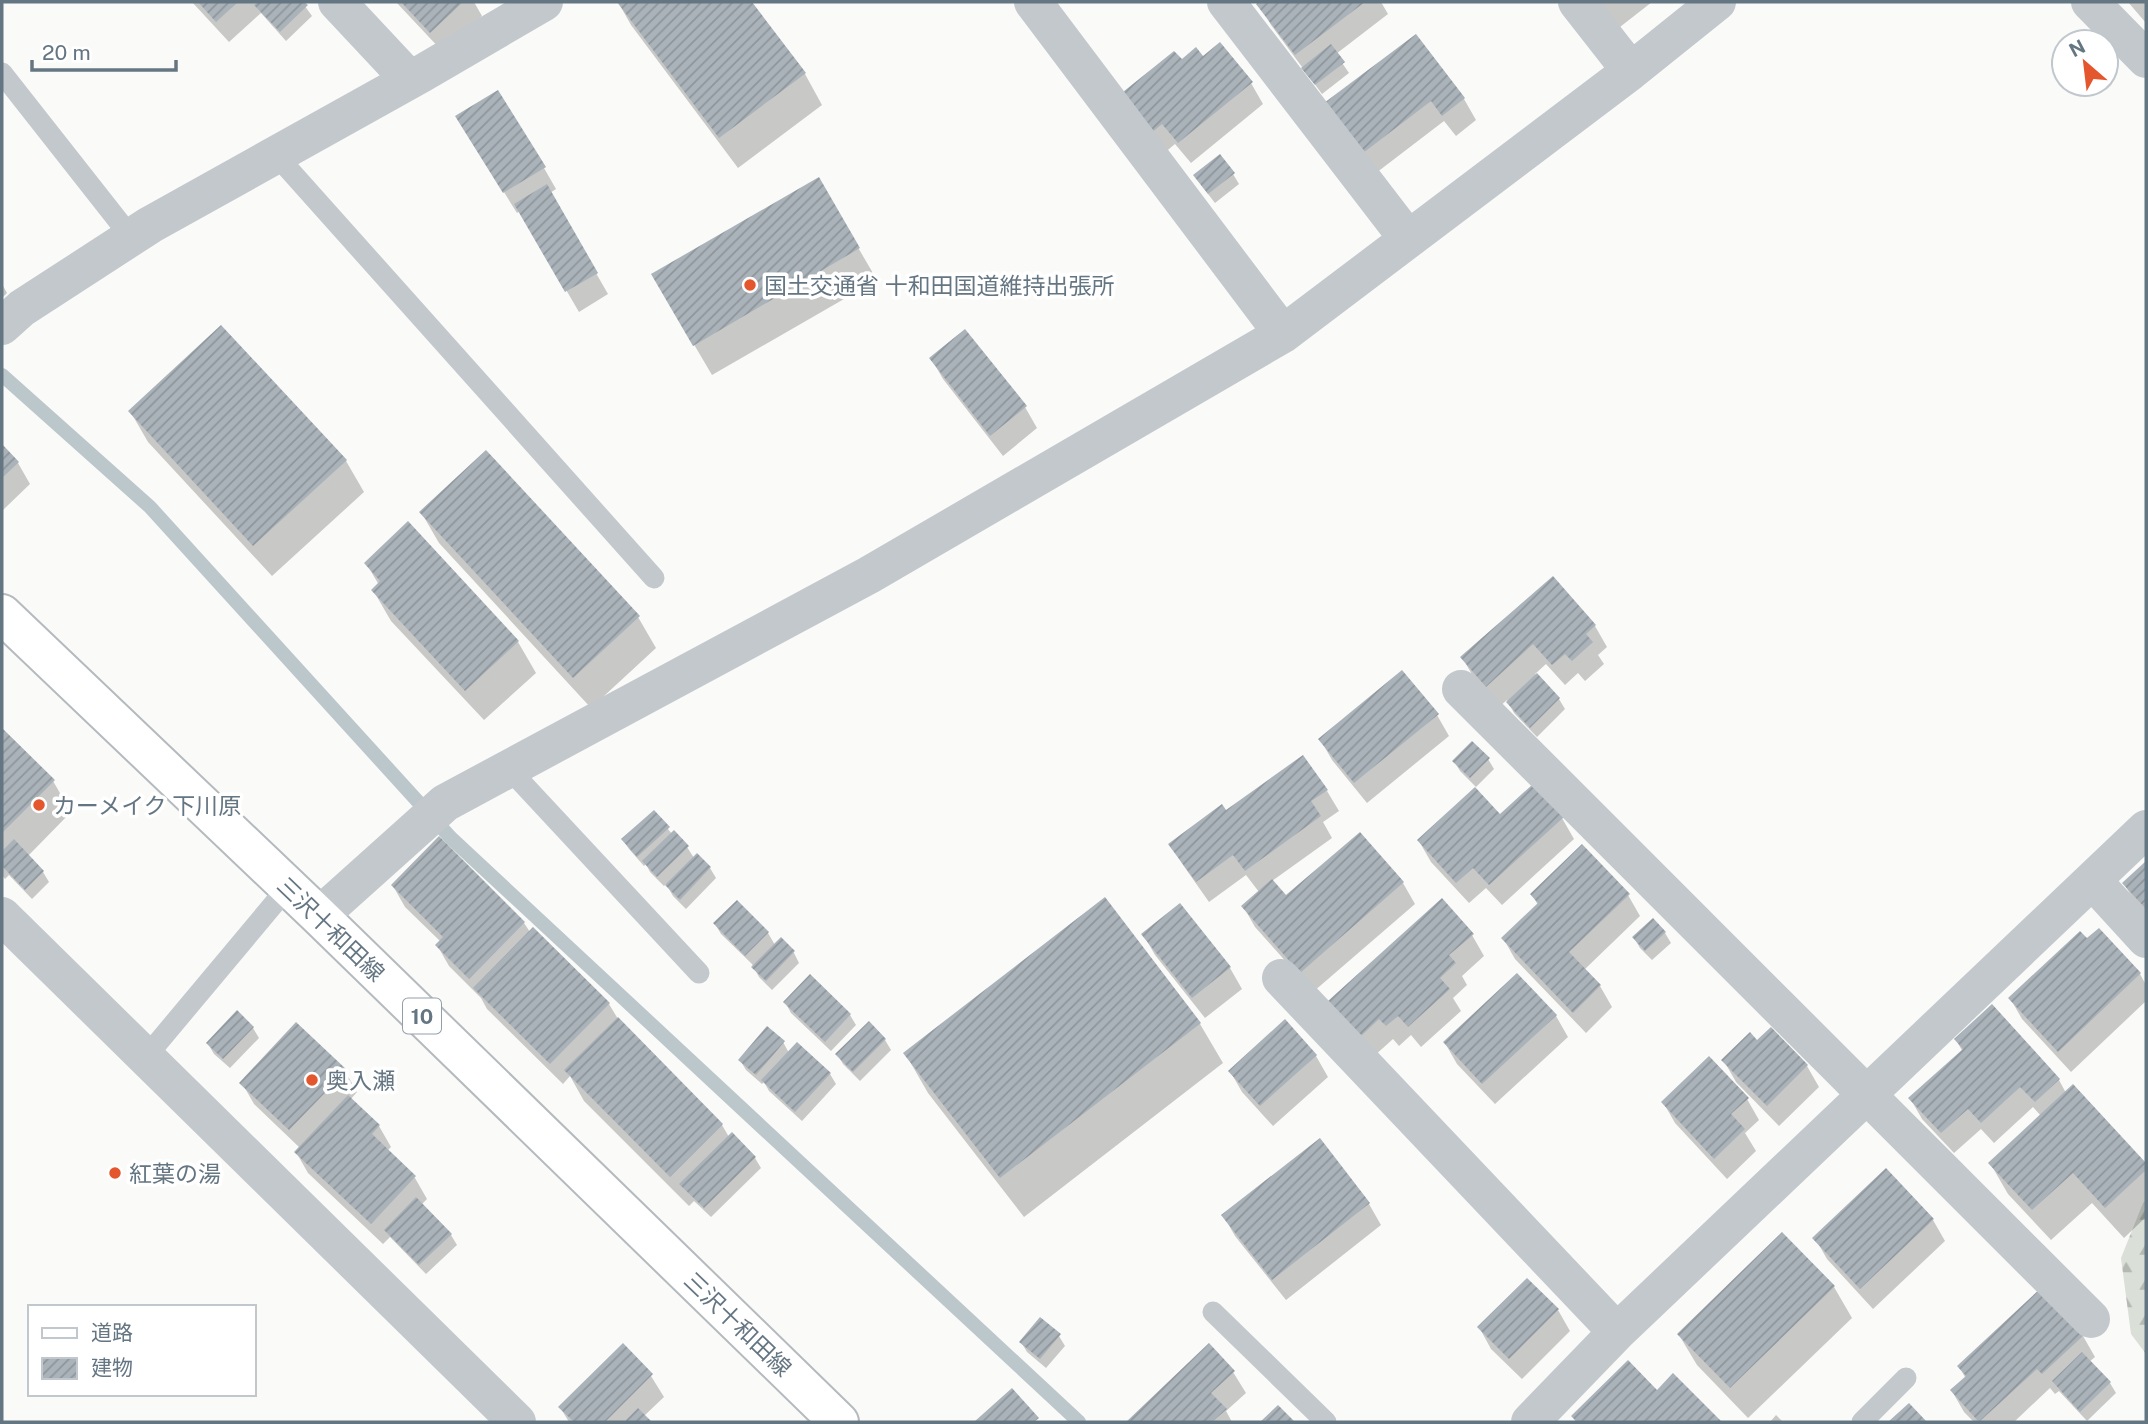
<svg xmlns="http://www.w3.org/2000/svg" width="2148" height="1424" font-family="'Public Sans','Noto Sans JP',sans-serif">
  <defs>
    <pattern id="forest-firs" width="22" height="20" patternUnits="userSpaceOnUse" patternTransform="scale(1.75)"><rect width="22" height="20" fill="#dadfd7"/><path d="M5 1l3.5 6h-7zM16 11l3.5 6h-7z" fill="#b4b9b4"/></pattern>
    <pattern id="building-hatch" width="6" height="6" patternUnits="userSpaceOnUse" patternTransform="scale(1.75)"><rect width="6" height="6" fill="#aab3b9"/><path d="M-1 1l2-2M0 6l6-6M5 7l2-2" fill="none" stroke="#8e969c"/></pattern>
  </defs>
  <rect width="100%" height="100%" fill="#fafaf8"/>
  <path fill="url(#forest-firs)" d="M2146,1200V1354L2131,1334L2121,1258L2143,1203Z"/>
  <path fill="#0003" d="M192,2H302L312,16L286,41L261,13L229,42Z
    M396,2H474L482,16L443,52Z
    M618,2H750L805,74L822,105L738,168L631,25Z
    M1262,2H1381L1388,14L1336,54L1349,73L1322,94L1271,25L1259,4Z
    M1599,2H1652L1620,27Z
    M2128,2H2146V23Z
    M1416,36L1464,99L1476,120L1456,136L1444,121L1376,173L1339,124Z
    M1203,58L1251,83L1263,104L1191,163L1175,144L1163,154L1132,117L1181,62Z
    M470,138L544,168L556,189L550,193L608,294L579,312L520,211L517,213Z
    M1233,174L1239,184L1215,203L1201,185Z
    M818,179L877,280L712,375L653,275Z
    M2,284L7,293L2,298Z
    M221,327L346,461L364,492L272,576L148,442L130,411Z
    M965,331L1025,407L1037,428L1003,456L943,379L931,358Z
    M2,446L18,463L30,484L2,511Z
    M421,512L638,617L656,648L591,708L439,543Z
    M366,563L518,642L536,673L484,720L391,621L373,590L379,585Z
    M1553,578L1595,626L1607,647L1598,655L1604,664L1585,681L1578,673L1565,685L1546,664L1535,674L1559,699L1565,709L1537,737L1514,713L1507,700L1499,707L1474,678L1462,657Z
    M1437,715L1449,736L1367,803L1332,760L1320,739Z
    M2,730L53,781L71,812L28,856L43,872L49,882L32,899L9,875L5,879L2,875Z
    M1488,759L1494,769L1476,787L1460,771L1454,761Z
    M1327,791L1339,811L1323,822L1332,838L1272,881L1286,898L1360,834L1403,883L1415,904L1313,992L1255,927L1243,906L1259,892L1246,875L1209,902L1183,865L1170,844L1226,813Z
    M654,812L672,834L687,847L694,858L697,855L710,868L716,878L686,909L673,896L666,884L664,886L650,872L646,864L644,866L629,849L623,839Z
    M1500,817L1562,818L1574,839L1502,905L1486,888L1469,903L1431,862L1419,841Z
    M2146,863V915L2137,905L2124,884Z
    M393,886L524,923L530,932L609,1004L618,1019L722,1125L729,1137L732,1134L755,1158L761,1168L711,1217L694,1201L689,1206L584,1101L570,1076L563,1084L487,1009L481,998L449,966L437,945L441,942L405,907Z
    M1532,895H1628L1640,916L1584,970L1600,986L1612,1007L1586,1033L1515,959L1503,938L1538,905Z
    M1104,900L1200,1024L1223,1063L1024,1217L928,1093L905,1053Z
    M1180,905L1230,968L1242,989L1205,1018L1155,955L1143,934Z
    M715,924L768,933L775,945L781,940L794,953L799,963L772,990L759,977L752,964L721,934Z
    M2099,930L2140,974L2146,985V1001L2071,1072L2022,1019L2010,998Z
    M1665,933L1671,943L1652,960L1640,948L1634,938Z
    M1472,935L1484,956L1462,976L1467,985L1453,998L1461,1011L1421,1047L1411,1035L1399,1046L1393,1039L1373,1057L1342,1022Z
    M1517,975L1556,1016L1568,1037L1495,1104L1457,1064L1445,1043Z
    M785,1002L850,1015L856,1025L831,1051L791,1013Z
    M253,1028L259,1038L230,1068L214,1054L208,1044Z
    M885,1040L891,1050L860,1081L843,1064L837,1054Z
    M1956,1040L2059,1080L2066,1093L2073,1086L2146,1165V1217L2124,1238L2092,1203L2051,1240L2008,1194L1990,1163L2041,1116L2033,1107L1994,1143L1981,1129L1954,1153L1922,1119L1910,1098L1963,1052Z
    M783,1042L789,1053L830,1074L836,1084L802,1121L769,1091L764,1082L762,1084L746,1070L740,1060Z
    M1316,1056L1328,1077L1273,1126L1242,1092L1230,1071Z
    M1724,1061L1807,1066L1819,1087L1779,1126L1736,1082Z
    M345,1071L357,1092L350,1100L379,1126L391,1147L387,1151L415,1178L427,1199L421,1205L451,1235L457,1245L426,1274L390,1237L383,1244L308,1173L296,1152L300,1148L254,1104L242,1083Z
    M1747,1099L1759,1120L1745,1133L1756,1151L1727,1179L1675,1123L1663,1102Z
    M1319,1140L1369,1204L1381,1225L1286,1300L1235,1236L1223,1215Z
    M1886,1170L1933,1220L1945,1241L1873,1309L1827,1259L1815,1238Z
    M1782,1234L1834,1287L1852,1318L1748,1418L1697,1365L1679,1335Z
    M1558,1310L1570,1331L1522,1379L1491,1349L1479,1327Z
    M1059,1336L1065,1346L1046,1368L1027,1352L1021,1342Z
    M2083,1336L2095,1357L2089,1362L2110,1383L2116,1393L2087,1421L2059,1391L2055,1394L2050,1388L2014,1422H1974L1964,1412L1952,1391L1966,1379L1959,1366Z
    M623,1346L651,1376L664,1397L644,1416L650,1422H569L560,1407Z
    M1209,1346L1233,1372L1246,1393L1226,1411L1232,1422H1129Z
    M1673,1375L1719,1422H1576L1573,1417L1657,1392Z
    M1776,1415L1783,1422H1770Z"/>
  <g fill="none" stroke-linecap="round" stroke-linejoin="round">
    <path stroke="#bbc7cb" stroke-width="14" d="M2,375L150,507L451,838L1079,1422"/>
  </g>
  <path fill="url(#building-hatch)" d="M198,2H238L216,22Z
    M258,2H304L308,5L280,32L254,5Z
    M401,2H463L430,33Z
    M617,2H752L806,73L719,138Z
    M1259,2H1365L1295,55L1256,4Z
    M1416,34L1465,98L1442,116L1431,101L1363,153L1324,103Z
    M1220,42L1253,82L1178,143L1162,124L1150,134L1118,96L1174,51L1182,59L1196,47L1203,56Z
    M1331,44L1345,62L1315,85L1301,68Z
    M498,90L546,167L503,193L455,116Z
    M1220,154L1235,173L1208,194L1193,175Z
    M819,177L860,248L693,346L651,274Z
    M547,184L598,273L565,292L514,204Z
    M221,325L347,460L253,546L128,411Z
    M965,329L1027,406L990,436L929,358Z
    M2,444L19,462L2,478Z
    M486,450L640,616L573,678L419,512Z
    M408,521L519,641L465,691L371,590L380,581L364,563Z
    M1553,576L1596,625L1586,634L1593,642L1572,661L1565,654L1552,665L1533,644L1486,687L1460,657Z
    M1402,670L1439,714L1354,783L1318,739Z
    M1537,673L1560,698L1530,728L1506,702Z
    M2,728L55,780L2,833Z
    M1472,741L1490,758L1470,778L1452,761Z
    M1303,755L1328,790L1311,801L1321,816L1245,871L1233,855L1196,882L1168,844L1222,804L1226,810Z
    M1533,784L1564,817L1489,885L1473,868L1456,883L1417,840L1475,787L1500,814Z
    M654,810L670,827L637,857L621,839Z
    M674,830L689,846L657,877L642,861Z
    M1360,832L1404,882L1300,973L1241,906L1272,879L1286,895Z
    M439,836L525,922L469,979L435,945L443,937L391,885Z
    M14,839L44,871L25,890L2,866V851Z
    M1582,844L1630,894L1569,952L1601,985L1573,1013L1501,938L1538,903L1530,894Z
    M697,853L711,867L680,900L665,885Z
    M2146,861V909L2122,883Z
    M1105,897L1201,1023L1000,1178L903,1053Z
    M1442,898L1474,934L1449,955L1456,963L1440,978L1450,989L1408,1027L1398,1016L1386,1026L1379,1019L1360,1037L1328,1001Z
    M737,900L769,932L745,956L713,923Z
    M1180,903L1231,967L1192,998L1141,934Z
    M1653,918L1666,932L1645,951L1632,937Z
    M533,927L610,1003L550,1064L473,988Z
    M2099,928L2141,973L2058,1052L2008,998L2080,931L2087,938Z
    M781,937L795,951L766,981L751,967Z
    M1517,973L1557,1015L1482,1084L1443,1042Z
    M810,974L851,1014L825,1042L783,1002Z
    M1992,1004L2060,1079L2035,1102L2020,1087L1981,1123L1968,1109L1941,1133L1908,1098L1963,1049L1954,1039Z
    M237,1010L254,1027L223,1059L206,1043Z
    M618,1017L723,1124L670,1177L564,1070Z
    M1285,1019L1317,1055L1260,1106L1228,1071Z
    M869,1021L886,1039L853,1072L835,1054Z
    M296,1022L347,1070L289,1130L239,1083Z
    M767,1026L785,1041L756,1075L738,1060Z
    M1771,1027L1808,1065L1767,1106L1721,1060L1750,1032L1757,1040Z
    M797,1042L831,1073L795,1112L761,1080Z
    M1709,1056L1749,1098L1731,1114L1745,1129L1714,1159L1661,1102Z
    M2073,1084L2146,1163V1170L2105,1208L2073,1173L2032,1210L1988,1163Z
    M348,1095L380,1125L372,1134L416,1176L371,1224L294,1152Z
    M732,1132L756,1157L704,1208L679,1184Z
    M1320,1138L1370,1203L1272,1280L1221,1215Z
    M1886,1168L1934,1219L1860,1289L1812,1238Z
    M416,1197L452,1234L419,1265L384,1230Z
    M1782,1232L1835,1286L1730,1388L1677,1334Z
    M1527,1278L1559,1309L1509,1359L1477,1327Z
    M2041,1288L2084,1335L2042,1374L2037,1369L1979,1422L1950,1390L1966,1376L1957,1366Z
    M1040,1317L1061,1334L1040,1359L1019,1342Z
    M623,1343L653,1374L605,1422H574L558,1407Z
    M1209,1343L1235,1371L1211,1393L1227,1409L1212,1422H1126Z
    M2082,1352L2111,1382L2080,1412L2052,1381Z
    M1628,1360L1657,1390L1673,1373L1722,1422H1577L1571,1416Z
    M1012,1388L1039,1418L1034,1422H974Z
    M1909,1403L1927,1422H1888Z
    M1278,1405L1295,1422H1260Z
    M638,1408L652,1422H624Z"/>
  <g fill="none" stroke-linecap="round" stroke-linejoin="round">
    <g stroke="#b5babe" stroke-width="42">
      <path id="primary" d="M2,614L319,916L839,1422"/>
    </g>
    <path stroke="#c3c8cc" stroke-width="21" d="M2,73L131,237
      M276,155L654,578
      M509,769L699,973
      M145,1058L288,887
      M1213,1312L1326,1422
      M1862,1422L1906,1378"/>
    <path stroke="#c3c8cc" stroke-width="38" d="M337,2L410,80
      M1033,2L1283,334
      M1226,2L1408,239
      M1577,2L1631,71
      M2090,2L2146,59
      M2,326L22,308L150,225L421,74L544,2
      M1461,689L2091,1319
      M2093,881L2146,939
      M2,916L517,1422
      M319,916L445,803L869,575L1283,334L1631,71L1717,2
      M1281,978L1617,1332
      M1530,1422L1617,1332L2146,829"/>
    <use href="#primary" stroke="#fff" stroke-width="38"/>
  </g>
  <g fill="#e4572e" stroke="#fff" stroke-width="2.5">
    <circle cx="750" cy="285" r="7"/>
    <circle cx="39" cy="805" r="7"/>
    <circle cx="312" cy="1080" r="7"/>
    <circle cx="115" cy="1173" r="7"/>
  </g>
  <g text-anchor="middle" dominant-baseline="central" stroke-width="7" stroke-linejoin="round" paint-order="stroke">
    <rect fill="#fff" stroke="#939fa8" stroke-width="2" x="403" y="998.5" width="38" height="35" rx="5"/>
    <g font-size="21" font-weight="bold" fill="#657683">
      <text x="422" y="1016">10</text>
    </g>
    <g font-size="23" fill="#657683" stroke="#fff" text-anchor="start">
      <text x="764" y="285">国土交通省 十和田国道維持出張所</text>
      <text x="53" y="805">カーメイク 下川原</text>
      <text x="326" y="1080">奥入瀬</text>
      <text x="129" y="1173">紅葉の湯</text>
    </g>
    <g font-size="23" fill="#657683" stroke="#fff">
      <text transform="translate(331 929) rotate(44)">三沢十和田線</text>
      <text transform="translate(738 1324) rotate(44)">三沢十和田線</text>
    </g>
  </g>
  <rect width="2148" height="1424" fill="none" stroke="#657683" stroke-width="7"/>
  <rect x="28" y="1305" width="228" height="91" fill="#ffffff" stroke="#c1c8cd" stroke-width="2"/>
  <rect x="42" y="1328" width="35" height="10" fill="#ffffff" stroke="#c1c8cd" stroke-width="2"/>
  <text x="91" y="1340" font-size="21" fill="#657683">道路</text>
  <rect x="42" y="1358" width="35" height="21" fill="url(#building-hatch)" stroke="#c1c8cd" stroke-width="2"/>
  <text x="91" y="1375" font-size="21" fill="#657683">建物</text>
  <g transform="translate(2085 63) rotate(332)"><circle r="33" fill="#ffffff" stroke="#c1c8cd" stroke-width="2"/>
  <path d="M0-5L12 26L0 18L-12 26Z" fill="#e4572e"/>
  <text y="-10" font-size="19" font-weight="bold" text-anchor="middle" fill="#657683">N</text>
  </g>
  <path d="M32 60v10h144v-10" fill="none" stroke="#657683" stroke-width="3.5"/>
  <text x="42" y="60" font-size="21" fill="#657683" stroke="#ffffff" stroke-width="5" paint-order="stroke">20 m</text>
</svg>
